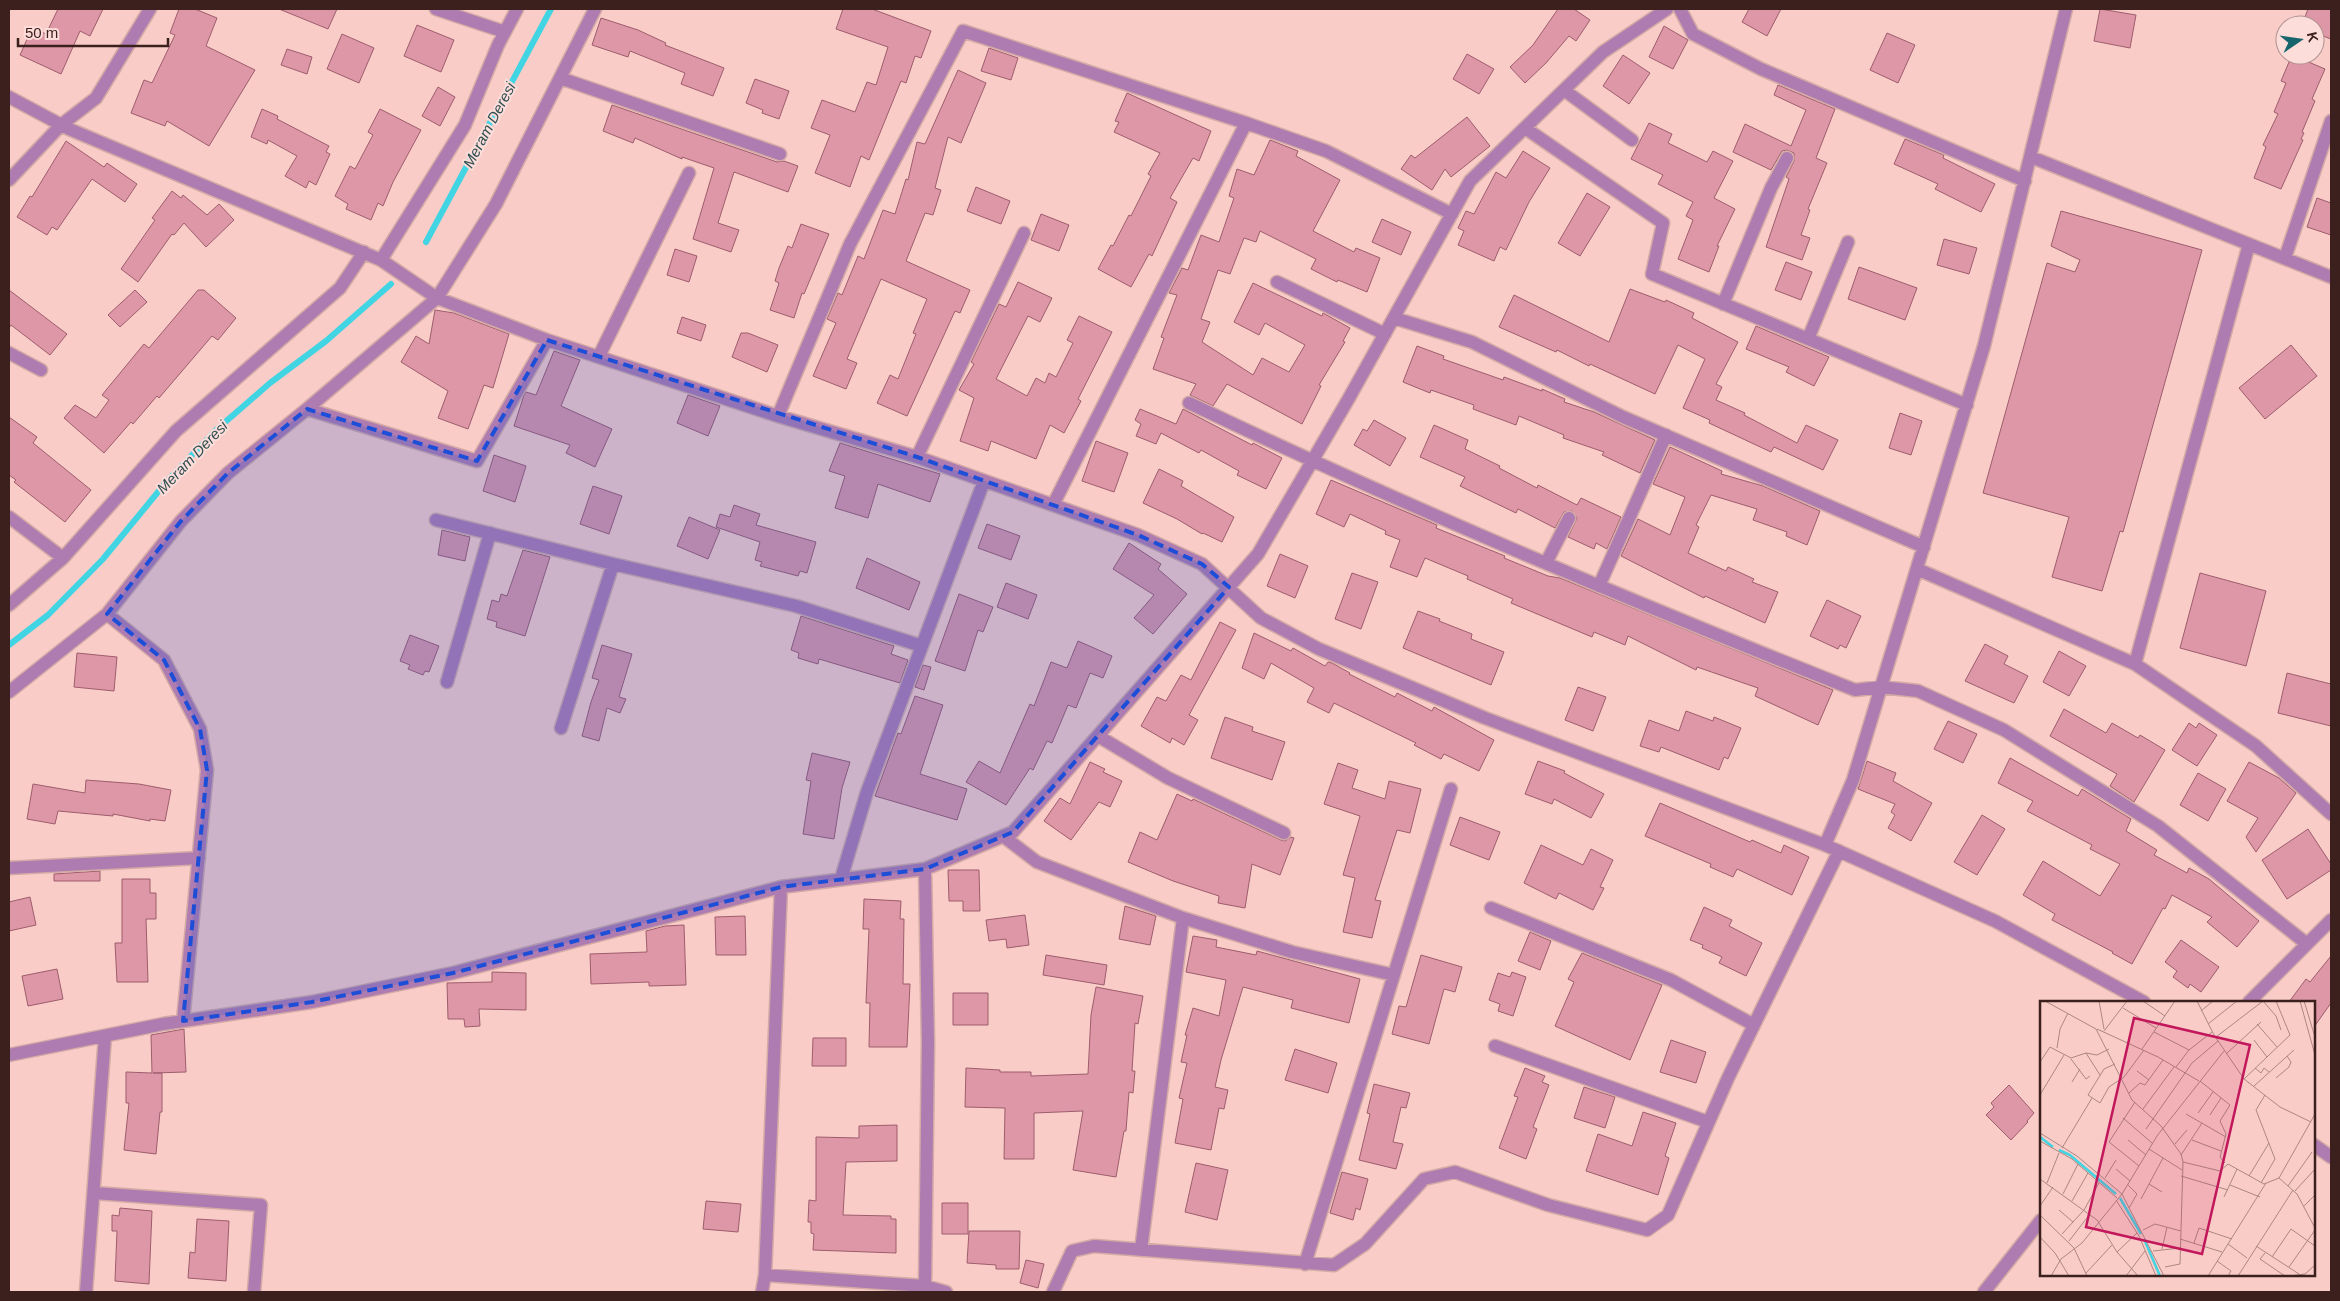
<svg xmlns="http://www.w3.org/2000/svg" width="2340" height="1301" font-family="Arial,sans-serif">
  <rect width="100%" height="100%" fill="#f9ccc7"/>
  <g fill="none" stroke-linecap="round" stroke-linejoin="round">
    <path stroke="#41d4e3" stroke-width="6" d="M426,242L551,9
      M9,645L48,615L103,559L167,481L216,430L270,383L326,341L391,284"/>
  </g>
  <path fill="#de97a6" stroke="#9e5d6d" d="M58,9H103L90,36L80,31L61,74L20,55L32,28L46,34Z
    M179,9H195L217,18L206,46L255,70L209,146L167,121L165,126L131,113L144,80L152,83L175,35L170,33Z
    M279,9H337L328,29Z
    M843,9H872L931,31L921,58L915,56L906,83L901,81L869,160L861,156L850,187L815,173L830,135L811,128L822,100L855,112L867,82L876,85L888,47L836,29Z
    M1558,9H1574L1590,20L1576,41L1569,36L1546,63L1525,83L1510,67L1533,45Z
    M1749,9H1781L1767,36L1742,22Z
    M2100,9L2136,15L2130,48L2094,41Z
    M2308,9H2331V39L2315,33V25H2302Z
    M601,18L638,30L666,43L665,45L724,68L713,96L681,84L685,73L630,51L628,57L592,45Z
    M417,25L454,40L441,72L404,56Z
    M1664,26L1688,40L1673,69L1649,57Z
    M1887,33L1915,45L1898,83L1870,70Z
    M342,34L374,48L359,83L327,69Z
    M989,48L1018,58L1011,80L981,71Z
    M287,49L312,57L307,74L281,65Z
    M1467,54L1494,69L1479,94L1453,79Z
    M1623,55L1650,73L1629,104L1603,86Z
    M2292,55L2325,69L2312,99L2315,101L2302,132L2304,133L2301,139L2303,140L2281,189L2254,178L2266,147L2263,145L2278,114L2274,112L2286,83L2281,81Z
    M958,70L986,83L961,143L948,137L935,188L941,190L933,215L925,213L906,261L970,290L960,313L955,311L907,416L877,403L890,375L898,379L916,334L913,333L927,299L881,279L847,359L857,363L846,389L813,376L836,323L827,319L838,293L842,295L858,256L864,259L883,210L895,214L906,179L908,180L917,142L925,144Z
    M755,79L789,91L779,119L762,113L763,110L746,103Z
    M1778,85L1835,109L1816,158L1827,163L1808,209L1810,210L1801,235L1810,238L1802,260L1766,247L1789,179L1786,177L1794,161V153L1787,150L1782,151L1771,170L1733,152L1745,124L1791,146L1806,110L1774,95Z
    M438,87L455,97L440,126L422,116Z
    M1127,93L1211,131L1199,161L1193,158L1170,198L1177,202L1152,256L1149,254L1131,287L1098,269L1111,245L1113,246L1129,215L1131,216L1151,176L1148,174L1160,153L1114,132L1119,122L1115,121Z
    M612,105L777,162L784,161L798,166L788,192L734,172L718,223L739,230L731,252L693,239L714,168L682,157V159L635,138L633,143L603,131Z
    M262,109L278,116L277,119L329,146L326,152L330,154L316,185L309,181L306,188L285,176L297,156L268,140L267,144L251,137Z
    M380,109L421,130L393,182L383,206L378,203L371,220L346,209L348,204L335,196L350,166L355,169L373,135L368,132Z
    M1467,117L1490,146L1451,177L1445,169L1432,190L1401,169L1411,155L1415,158Z
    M1649,123L1672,134L1668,143L1707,162L1713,151L1733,161L1714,198L1735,209L1717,246H1719L1709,272L1678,259L1693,220L1686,216L1693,202L1658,184L1663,175L1631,159Z
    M1905,139L1944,155L1943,158L1995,184L1981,212L1935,189L1938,184L1894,164Z
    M1270,140L1298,151L1296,156L1340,180L1313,231L1354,252L1356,248L1380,258L1367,292L1338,280L1337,282L1311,269L1316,259L1260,231L1256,242L1244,238L1230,274L1218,270L1201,319L1210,322L1202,342L1253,375L1262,358L1289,372L1305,345L1265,323L1259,335L1234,322L1253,283L1322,316L1323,313L1350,328L1343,341L1345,342L1319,385L1321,386L1302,424L1227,384L1213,406L1190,395L1196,384L1153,369L1164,338L1161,337L1177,295L1169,293L1182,268L1188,270L1201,235L1219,242L1234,198L1229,196L1237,169L1254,175Z
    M66,141L104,167L107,163L137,184L125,202L92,179L57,230L52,227L47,235L17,217L30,196L32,197Z
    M1523,151L1550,168L1529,202L1506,250L1500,247L1494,261L1458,245L1464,231L1458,228L1466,211L1474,214L1496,172L1506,178Z
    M976,187L1010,201L1001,224L967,211Z
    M172,191L181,198L183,195L207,215L219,204L234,220L206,247L184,223L174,235L172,234L138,282L121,269L155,220L152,218Z
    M1587,193L1610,207L1580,256L1558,243Z
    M2317,198L2331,203V235L2307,227Z
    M2061,211L2202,250L2123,532L2120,531L2102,591L2052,577L2069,517L1983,493L2047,263L2075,272L2080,260L2051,246Z
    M1041,214L1069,225L1059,251L1031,240Z
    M1382,219L1411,232L1401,255L1372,242Z
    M801,224L829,234L804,294L802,293L794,318L770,310L779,283L775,281L779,268L788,246L792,248Z
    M1944,239L1977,248L1969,274L1937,265Z
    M675,249L697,256L689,282L667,275Z
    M1786,262L1812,272L1801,300L1775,290Z
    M1859,267L1917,288L1905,320L1848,299Z
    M1018,282L1052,298L1040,322L1028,316L996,379L1027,396L1036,378L1045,383L1049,373L1056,377L1073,343L1067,340L1079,316L1112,332L1078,399L1081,401L1064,433L1050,425L1036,459L991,441L988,451L960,441L974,398L959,390L974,364L971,362L999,304L1006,307Z
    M1630,289L1665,302L1666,300L1694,313L1692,318L1738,342L1716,384L1722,387L1716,400L1745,413L1744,415L1797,443L1806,425L1838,440L1823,470L1774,447L1771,452L1709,423L1710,420L1683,408L1705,359L1678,345L1655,394L1590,364L1589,366L1557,350L1556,352L1499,327L1514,295L1609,342Z
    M9,290L67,334L50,355L11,325L9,328Z
    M135,290L147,302L120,327L108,315Z
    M198,290H204L236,318L218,340L212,336L159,398L157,396L133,424L131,422L104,453L64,418L75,405L96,418L109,400L102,395L144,344L149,348Z
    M435,310L454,313L509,334L493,388L484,385L468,429L438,418L448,391L401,362L416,336L429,344Z
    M682,317L706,325L701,341L677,333Z
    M1756,326L1829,357L1814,386L1786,372L1789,367L1746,349Z
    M741,333H748L778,345L767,372L732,357Z
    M2291,345L2317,376L2265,419L2239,388Z
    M1417,346L1444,356L1443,359L1503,380L1504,377L1542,391V389L1565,399L1564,402L1594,412L1655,440L1640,473L1602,455L1604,452L1563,438L1564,435L1519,416L1516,425L1473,409L1474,405L1431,390L1430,393L1403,382Z
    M554,351L580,360L561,406L612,429L595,467L566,453L570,445L514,426L524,395L526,392L536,395Z
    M688,395L720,406L708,436L677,423Z
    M1140,409L1176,424L1183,409L1252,445L1253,443L1282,458L1266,489L1237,475L1239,471L1201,450L1199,453L1161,433L1156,444L1136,436L1141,424L1135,420Z
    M1900,413L1922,421L1911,455L1889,448Z
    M9,417L37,437L33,443L91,490L65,522L14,482L16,480L9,475Z
    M1374,420L1406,438L1390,466L1354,445L1363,429L1367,431Z
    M1434,425L1468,440L1465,449L1500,466L1499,468L1537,488L1538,485L1577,505L1581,498L1621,517L1607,549L1596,543L1594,549L1568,537L1577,518L1572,511L1564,512L1555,528L1518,509L1516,513L1460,486L1465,477L1420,457Z
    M1096,441L1128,453L1114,492L1082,481Z
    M840,443L940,474L930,502L878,484L868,518L835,508L845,476L829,471Z
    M1670,447L1722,471L1721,474L1763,486L1820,511L1807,545L1786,536L1787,532L1753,520L1757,509L1711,495L1696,525L1699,527L1688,553L1726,571L1728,567L1754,579L1752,582L1778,592L1765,623L1705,596L1704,598L1621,556L1638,519L1670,535L1685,497L1653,484Z
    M494,455L526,466L515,502L483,491Z
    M1159,469L1183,481L1181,486L1234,517L1222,542L1203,533L1202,534L1177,519L1143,503Z
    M1331,480L1437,525L1436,528L1505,556L1504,558L1548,576L1560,578L1833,690L1818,725L1755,696L1758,688L1697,667L1696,670L1628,636L1625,645L1594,632L1592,637L1511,603L1513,599L1467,579L1468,576L1425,558L1417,577L1390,567L1400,540L1385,534L1386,531L1350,514L1344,527L1316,514Z
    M593,486L622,496L609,534L580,524Z
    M734,505L760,514L756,525L816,542L807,573L800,571L798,576L760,566L762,562L755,560L760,542L716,527L720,514L730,517Z
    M689,517L720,530L708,559L677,546Z
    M987,524L1020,536L1011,560L978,548Z
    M442,530L470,537L465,561L438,555Z
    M1129,543L1161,564L1158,569L1187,594L1153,634L1134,618L1154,595L1113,569Z
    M523,550L550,557L525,636L496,627L497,622L487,619L492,600L499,602L501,594L507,596Z
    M1280,554L1308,566L1295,598L1267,586Z
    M867,558L920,582L909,610L856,588Z
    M1352,573L1378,582L1361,629L1335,619Z
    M2200,573L2266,591L2246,666L2180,648Z
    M1006,583L1037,595L1028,619L997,607Z
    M959,594L993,607L983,632L978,630L965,671L935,661Z
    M1827,600L1861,616L1846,648L1840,645L1838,649L1810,636Z
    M1418,611L1440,619L1439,621L1472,634L1471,639L1504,652L1491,685L1403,648Z
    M801,616L894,646L891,654L908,660L900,683L819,659L818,664L798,658L799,653L791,650Z
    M1220,622L1236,630L1189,715L1198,720L1184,745L1172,738L1170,743L1141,726L1157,697L1166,701L1181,675L1191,680Z
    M1254,633L1291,651L1293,648L1325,666L1328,662L1332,663L1350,673L1349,674L1395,697L1397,693L1432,711L1434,707L1494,740L1479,771L1444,754L1441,759L1414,745L1416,743L1334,703L1329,713L1307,702L1314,688L1271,663L1264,679L1242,668Z
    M410,635L439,646L429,672L425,671L423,675L408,669L410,665L400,661Z
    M1078,641L1112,656L1103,678L1090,673L1076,708L1068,705L1052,743L1047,741L1033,770L1030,768L1006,805L966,782L979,761L1000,773L1030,704L1034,706L1051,662L1067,668Z
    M1985,644L2008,656L2004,664L2028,676L2014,703L1965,681Z
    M602,645L632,654L619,697L626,699L620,713L607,708L599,741L582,736L591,702L599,680L592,678Z
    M2059,651L2086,666L2069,696L2043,682Z
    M77,653L117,657L114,691L74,687Z
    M923,665L931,667L924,690L915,687Z
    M2287,673L2331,684V726L2278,713Z
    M1578,687L1606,697L1593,731L1565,720Z
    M915,696L943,705L920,774L967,789L957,820L875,796L898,733L901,734Z
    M2064,709L2106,733L2112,723L2138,738L2140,735L2165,750L2134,802L2110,786L2117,774L2050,736Z
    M1686,711L1713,721L1714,717L1741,728L1728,759L1724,757L1719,770L1661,747L1659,752L1640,746L1649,720L1679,731Z
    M1225,717L1253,727L1252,731L1285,742L1272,780L1211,758Z
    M1948,721L1977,734L1963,763L1934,749Z
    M2189,723L2196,728L2199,723L2217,735L2197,766L2172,750Z
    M812,753L850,762L842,788L834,839L803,834L811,781L806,780Z
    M2010,758L2078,796L2082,789L2131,819L2126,831L2157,850L2154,855L2187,873L2189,868L2209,879L2259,921L2237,947L2207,922L2212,917L2172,895L2165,909L2163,908L2132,964L2112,953L2113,952L2052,920L2055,914L2023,895L2043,861L2100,896L2120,864L2090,849L2092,845L2027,811L2033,801L1998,783Z
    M1538,761L1565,771L1564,773L1604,794L1591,818L1554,799L1552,804L1525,794Z
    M1867,761L1896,773L1893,781L1932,803L1911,841L1888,828L1895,815L1891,812L1895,804L1858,789Z
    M1090,762L1105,769L1103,772L1122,781L1110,807L1099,802L1071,840L1044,821L1060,798L1070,804Z
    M2249,762L2279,778L2296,793L2256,852L2246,837L2258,818L2227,801Z
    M1338,763L1358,770L1352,788L1385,799L1389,781L1421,789L1410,833L1397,830L1375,900L1381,901L1372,938L1343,932L1355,878L1343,875L1360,816L1324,804Z
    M2198,773L2226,789L2208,821L2180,805Z
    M86,780L139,784L171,790L165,821L150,819V821L113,814V816L58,811L55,824L27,819L33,784L85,793Z
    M1177,794L1192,801L1193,799L1281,840L1285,841L1291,837L1294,838L1280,875L1252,864L1245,908L1218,903L1219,896L1173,881L1128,862L1140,832L1157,840Z
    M1660,803L1750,842L1752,840L1781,853L1784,845L1809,857L1792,895L1737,869L1733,877L1710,867L1711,864L1645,836Z
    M1982,815L2005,829L1977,875L1954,862Z
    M1460,817L1500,832L1489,860L1450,845Z
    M2308,829L2331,864V870L2287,899L2262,860Z
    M1541,845L1583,865L1591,849L1613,860L1600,887L1604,888L1593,910L1559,893L1556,899L1524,883Z
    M948,870H979L980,911H963V901H949Z
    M100,871V881H54V874Z
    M122,879H150V893H156V919H146L148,982H117L115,943H122Z
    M30,897L36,925L9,931V902Z
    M864,899L901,901L900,919H904L903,984H910L907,1047H869L870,1003H866L869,929H863Z
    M1125,906L1156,916L1150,945L1119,939Z
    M1704,907L1732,920L1729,926L1762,943L1746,976L1719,963L1722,957L1702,948L1703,945L1690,940Z
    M1025,915L1029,945L1007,948L1006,939L989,941L986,920Z
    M745,916L746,955H716L715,917Z
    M684,925L686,985L649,986V982L591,984L590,954L647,952L646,931L665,926Z
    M1530,932L1551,941L1540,970L1518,961Z
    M1193,936L1217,940L1216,947L1256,955L1257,951L1360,979L1349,1023L1291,1008L1293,1000L1243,987L1221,1060L1215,1087L1228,1090L1224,1109L1219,1108L1211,1150L1175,1143L1183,1099L1179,1098L1187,1063L1181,1062L1187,1035H1185L1193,1008L1219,1016L1226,980L1186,972Z
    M2181,940L2219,967L2201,992L2190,984L2188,988L2173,977L2177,971L2165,962Z
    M1582,953L1662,985L1630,1060L1555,1026L1574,982L1568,979Z
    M1046,955L1107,965L1104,985L1043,975Z
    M1421,955L1462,967L1455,992L1444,989L1429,1044L1392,1034L1399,1006L1406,1007Z
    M2331,956V1003L2314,1027V1002H2289L2306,979L2310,982Z
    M57,969L63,999L28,1006L22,976Z
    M492,972L526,973V1010L479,1009L480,1026L465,1027L464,1019H448L447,983L492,982Z
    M1512,972L1526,977L1513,1016L1498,1011L1500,1004L1489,1000L1498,973L1510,977Z
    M1096,987L1143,996L1138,1024L1135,1023L1132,1071H1135L1133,1093L1129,1092L1126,1131H1124L1116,1177L1073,1170L1083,1111L1034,1113V1159H1004L1005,1108L965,1107L966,1068L1000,1070V1072H1031V1076L1088,1074L1091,1015Z
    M953,993H988V1025H953Z
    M184,1029L186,1072L153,1073H162V1112H160L156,1154L124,1150L129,1103H126V1072L152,1073L151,1035Z
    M813,1038H846V1066H812Z
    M1671,1040L1706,1052L1696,1083L1660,1072Z
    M1295,1049L1337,1063L1328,1093L1285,1080Z
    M1525,1068L1545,1076L1542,1082L1549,1085L1533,1127L1537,1129L1526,1159L1499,1148L1518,1097L1514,1096Z
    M1374,1084L1410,1093L1406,1108L1401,1107L1393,1142L1403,1144L1396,1169L1359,1160L1370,1114L1367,1113Z
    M2009,1085L2034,1113L2027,1121L2028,1122L2011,1140L1986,1115L1994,1107L1991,1103Z
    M1584,1087L1615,1097L1605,1128L1574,1118Z
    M1643,1112L1676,1123L1665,1156L1669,1158L1658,1195L1586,1171L1598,1134L1632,1146Z
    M897,1125V1161L846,1162L843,1215L891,1216V1219H896V1253L813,1250L814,1234L811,1233V1222H808L809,1200L816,1201V1137L859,1138V1126Z
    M1196,1163L1228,1170L1217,1220L1185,1212Z
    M1342,1172L1368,1179L1360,1210L1356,1208L1353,1220L1330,1213Z
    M706,1201L741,1204L738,1232L703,1229Z
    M942,1203H968V1234H942Z
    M120,1208L152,1211L149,1284L115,1281L117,1231H112V1215L119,1216Z
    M197,1219L229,1221L226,1281L188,1278L190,1252L195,1253Z
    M969,1231H1020L1019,1269H996V1265L967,1263Z
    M1026,1260L1044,1264L1038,1288L1020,1283Z"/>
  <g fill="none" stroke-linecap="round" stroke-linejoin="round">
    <g stroke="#d3aaa5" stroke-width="15">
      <path id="minor" d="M436,9L505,32
        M1680,9L1693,34L1761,69L2025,181
        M560,78L780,154
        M1564,90L1632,140
        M9,97L69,129L381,260L437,298L547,340L778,416L917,457L1138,535L1202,564L1261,618L1319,649L1485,718L1825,845L1995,921L2144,1002
        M1525,128L1663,223L1652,274L1967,405
        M2031,157L2331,277
        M9,180L61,125L96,98L150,9
        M2285,258L2331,121
        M381,260L465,125L498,45L517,9
        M1277,282L1385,334
        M1723,304L1771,188L1787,158
        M1394,318L1472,342L1623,417L1924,547
        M1808,339L1848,242
        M9,353L41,370
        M599,356L689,173
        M1189,403C1407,507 1630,601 1855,690L1881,687L1918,691L2004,730L2158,826L2307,944
        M307,409L477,461L547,340
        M778,416L850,244L963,31L1246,123L1326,151L1452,214
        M917,457L1024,233
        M1053,505L1246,123
        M9,517L63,558
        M436,520L613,564L796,606L922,646
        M1546,563L1569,518
        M1917,569L2135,664L2256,746L2331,814
        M1599,586L1666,435
        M9,605L63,558L176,431L340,288L364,252
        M107,614L164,660L200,729L207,770L183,1021
        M2135,664L2249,244
        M447,682L490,533
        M9,692L107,614L181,521L228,473L307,409L437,298L496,204L595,9
        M561,728L613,564
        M1098,736L1168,778L1284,833
        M1003,836L1037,862L1183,918L1292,952L1394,975
        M1825,845L1853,780L1984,346L2066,9
        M9,868L199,858
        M841,879L867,792L984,481
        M1491,908L1671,980L1754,1025
        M2249,1002L2331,920
        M1495,1046L1708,1122
        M9,1055L163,1024L312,1002L453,973L781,887L925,869
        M2314,1145L2331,1157
        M94,1193L261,1205L254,1292
        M1141,1250L1183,918
        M1305,1264L1451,789
        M765,1275L925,1286
        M86,1292L105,1036
        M762,1292L765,1275L781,887
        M946,1292L925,1286L928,1043L925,869L1013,832L1258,554L1349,398L1470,181L1603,52L1667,9
        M1053,1292L1072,1251L1094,1246L1334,1265L1365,1244L1424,1179L1455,1172L1548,1205L1647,1230L1668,1215L1728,1078L1839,851
        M1984,1292L2041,1220"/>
    </g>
    <use href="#minor" stroke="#af7cb1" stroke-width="12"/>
  </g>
  <path fill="#1d4ed8" fill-opacity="0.2" stroke="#1d4ed8" stroke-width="4" stroke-dasharray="10 6" stroke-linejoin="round" d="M547,340L917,457L1138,535L1202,564L1229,587L1013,832L925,869L781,887L453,973L312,1002L183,1021L207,770L200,729L164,660L107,614L181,521L228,473L307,409L477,461Z"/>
  <g text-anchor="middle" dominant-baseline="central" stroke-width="4" stroke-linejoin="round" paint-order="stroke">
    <g font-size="15" font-style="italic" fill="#2e4d50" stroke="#fcddda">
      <text transform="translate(489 125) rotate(-62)">Meram Deresi</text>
      <text transform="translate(192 457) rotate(-46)">Meram Deresi</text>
    </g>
  </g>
  <g transform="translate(2040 1001)">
    <rect width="275" height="275" fill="#f9ccc7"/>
    <path fill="none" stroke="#41d4e3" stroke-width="2.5" d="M0,136L13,146M19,149L30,154L76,193M80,197L101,233M104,238L120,275"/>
    <path fill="none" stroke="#ad8783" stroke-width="1" d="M5,0L56,28L92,99L121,125L141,153L143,161L180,170L188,163L224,183L239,177M59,0L64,28M103,0L125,15M157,0L174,34L204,78L240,106L271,121M223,0L236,15L241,29M260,0L275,54M264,0L275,36M83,7L116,27M161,10L173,0M168,23L197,0M217,23L237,46M57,28L118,56L159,80M64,30L87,0M114,31L149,49M176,36L223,0M214,39L227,56M17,47L20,28L28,12M102,48L135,0M46,52L60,74M186,53L221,21M31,58L46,78L50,75M0,61L10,46L31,57L46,52L57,54L69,48M75,63L64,68L48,94L60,102L69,86L84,76L104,49M136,66L149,49L172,31M215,67L221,72L224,67L229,71M97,70L109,79M236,77L249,66L251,61L247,55M204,78L250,34L236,0M160,80L190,104L180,120L186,133L180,156L185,162M32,81L40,68M214,85L254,49M89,92L100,82L105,84L123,59M0,94L24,54M95,101L69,141L99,165M103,108L134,66M158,112L173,91M146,113L186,136M275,113L239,177L257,193L275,227M170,114L181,97M83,117L112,142M106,128L152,62L178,40M0,132L37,155L82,193L124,275M88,139L106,154M152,139L181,150M0,140L32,158L77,197M135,143L147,129M22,147L52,97M109,148L142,169M141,154L162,122M76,168L90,180M141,175L188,189M209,175L229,142M65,177L76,159M0,178L57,219L77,251L98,275M7,182L19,152M221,182L235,158L216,109L225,94M109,183L122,191M88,184L97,193L89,207M190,184L220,196M248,185L272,151M255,190L275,168M23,193L38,163M184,196L197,168M101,198L123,157M76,199L99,235L116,275M32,200L48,172M0,205L13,186M263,206L275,194M19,209L33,221M0,214L34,247L47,275M103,229L115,223L141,230M22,233L44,209L59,182M0,236L15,252L29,275M140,238L182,251M29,240L50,213M154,242L159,227L192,238M188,243L207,257M216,245L259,273M122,248L127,226M113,250L140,247M77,251L97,232M225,252L220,258L245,275M232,256L251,228L275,245M177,260L191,270L188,275M125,266L140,263L143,161M249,266L275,229M46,272L72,244M11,275L21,258L42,242L82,193L117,135L184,50M86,275L105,250M168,275L226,182M198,275L253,189M249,275L265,273L275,264"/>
    <path fill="#c2185b" fill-opacity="0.15" stroke="#c2185b" stroke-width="2.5" d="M94,17L210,44L162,253L46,226Z"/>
    <rect width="275" height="275" fill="none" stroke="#3c201e" stroke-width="2.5"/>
  </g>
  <rect width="2340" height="1301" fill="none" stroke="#3c201e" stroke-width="20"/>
  <g transform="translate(2300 40) rotate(77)"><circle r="24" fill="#fcddda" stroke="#af918f"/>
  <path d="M0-4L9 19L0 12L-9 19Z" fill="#16646c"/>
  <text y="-8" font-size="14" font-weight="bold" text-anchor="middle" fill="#3c201e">K</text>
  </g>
  <path d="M18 38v8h150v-8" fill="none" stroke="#3c201e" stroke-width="2.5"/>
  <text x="25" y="38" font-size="15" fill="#3c201e" stroke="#fcddda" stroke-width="4" paint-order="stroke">50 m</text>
</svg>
